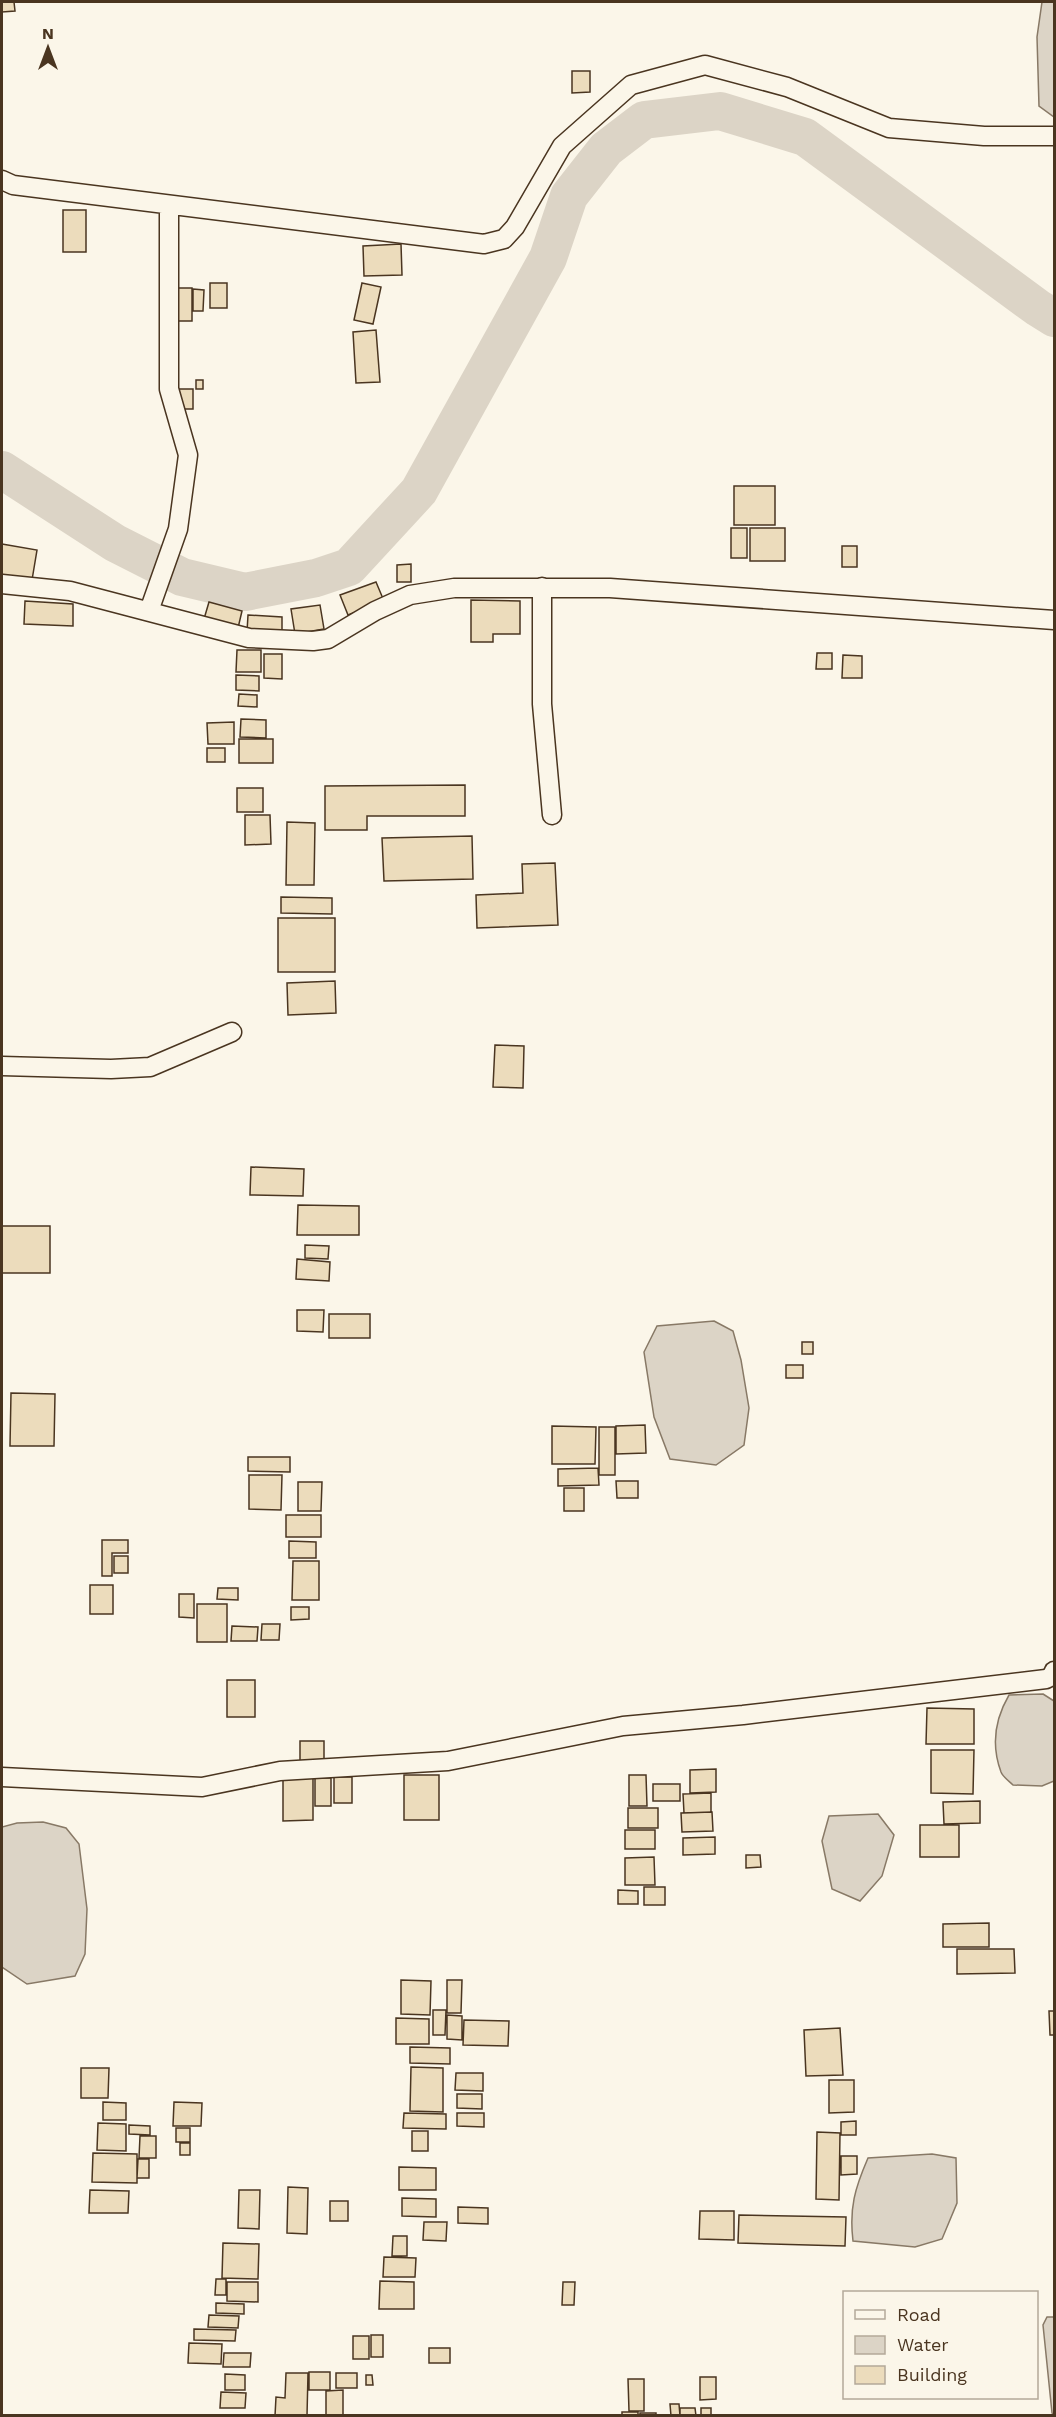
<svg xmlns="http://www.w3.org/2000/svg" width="1056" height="2417" font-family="'Work Sans',sans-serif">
  <rect width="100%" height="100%" fill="#fbf6e9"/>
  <path fill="#dcd4c6" stroke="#887966" stroke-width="1.5" d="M1042,2H1054V117L1039,106L1037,37Z
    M714,1321L733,1331L741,1360L749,1408L744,1445L716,1465L670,1459L654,1417L644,1352L657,1326Z
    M1043,1694L1054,1701V1781L1042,1786L1013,1785C1009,1781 1003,1777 1001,1772C991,1745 995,1719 1009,1695Z
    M878,1814L894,1835L882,1876L860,1901L832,1889L822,1841L829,1816Z
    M43,1822L66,1828L79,1844L87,1909L85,1954L75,1976L27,1984L2,1967V1827L17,1823Z
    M932,2154L956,2158L957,2203L942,2239L915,2247L853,2241C849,2208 855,2188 868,2158Z
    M1047,2317H1054V2415L1052,2413L1043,2325Z"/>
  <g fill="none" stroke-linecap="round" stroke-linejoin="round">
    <path stroke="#dcd4c6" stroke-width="38" d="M2,470L115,543L182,577L245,592L316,578L349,567L419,491L548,258L569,196L606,149L644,120L720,111L805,137L1038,308L1054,318"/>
  </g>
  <path fill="#ecdcbc" stroke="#4a3520" stroke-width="1.5" d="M2,2H14L15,11L2,12Z
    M572,71H590V92L572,93Z
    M63,210H86V252H63Z
    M401,244L402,275L364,276L363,246Z
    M210,283H227V308H210Z
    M362,283L381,287L373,324L354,320Z
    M177,288H192V321H177Z
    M193,289L204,290L203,311H193Z
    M376,330L380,382L356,383L353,332Z
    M196,380H203V389H196Z
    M176,389H193V409H176Z
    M734,486H775V525H734Z
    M731,528H747V558H731Z
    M750,528H785V561H750Z
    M2,544L37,550L32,580L2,575Z
    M842,546H857V567H842Z
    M411,564V582H397V565Z
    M376,582L384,601L348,615L340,595Z
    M471,600L520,601V634H493V642H471Z
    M25,601L73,604V626L24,624Z
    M209,602L242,611L238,628L204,619Z
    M320,605L324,629L295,634L291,609Z
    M248,615L282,617V634L247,632Z
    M237,650H261V672H236Z
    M817,653H832V669H816Z
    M264,654H282V679L264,678Z
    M843,655L862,656V678H842Z
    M236,675L259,676V691L236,690Z
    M239,694L257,695V707L238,706Z
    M241,719L266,720V738L240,737Z
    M234,722V744H208L207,723Z
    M239,739H273V763H239Z
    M207,748H225V762H207Z
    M465,785V816H367V830H325V786Z
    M237,788H263V812H237Z
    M245,815H270L271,844L245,845Z
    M287,822L315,823L314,885H286Z
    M472,836L473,879L384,881L382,838Z
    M555,863L558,925L477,928L476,895L523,893L522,864Z
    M281,897L332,898V914L281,913Z
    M278,918H335V972H278Z
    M335,981L336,1013L288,1015L287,983Z
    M495,1045L524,1046L523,1088L493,1087Z
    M251,1167L304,1169L303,1196L250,1195Z
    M298,1205L359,1206V1235H297Z
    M2,1226H50V1273H2Z
    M305,1245L329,1246L328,1259L305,1258Z
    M297,1259L330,1262L329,1281L296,1279Z
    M297,1310H324L323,1332L297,1331Z
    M329,1314H370V1338H329Z
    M802,1342H813V1354H802Z
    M786,1365H803V1378H786Z
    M11,1393L55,1394L54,1446H10Z
    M645,1425L646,1453L616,1454V1426Z
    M552,1426L596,1427L595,1464H552Z
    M599,1427H615V1475H599Z
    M248,1457H290V1472L248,1471Z
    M598,1468L599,1485L558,1486V1469Z
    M249,1475H282L281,1510L249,1509Z
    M616,1481H638V1498H617Z
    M298,1482H322L321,1511H298Z
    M564,1488H584V1511H564Z
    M286,1515H321V1537H286Z
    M102,1540H128V1553H112V1576H102Z
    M289,1541L316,1542V1558H289Z
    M114,1556H128V1573H114Z
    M293,1561H319V1600H292Z
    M90,1585H113V1614H90Z
    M218,1588H238V1600L217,1599Z
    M179,1594H194V1618L179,1617Z
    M197,1604H227V1642H197Z
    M291,1607H309V1619L291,1620Z
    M262,1624H280L279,1640H261Z
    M232,1626L258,1627L257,1641H231Z
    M227,1680H255V1717H227Z
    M927,1708L974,1709V1744H926Z
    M300,1741H324V1767H300Z
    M931,1750H974L973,1794L931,1793Z
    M716,1769V1792L690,1793V1770Z
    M283,1774H313V1820L283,1821Z
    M404,1775H439V1820H404Z
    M629,1775H646L647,1806H629Z
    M334,1777H352V1803H334Z
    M315,1778H331V1806H315Z
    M653,1784H680V1801H653Z
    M711,1793V1812L684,1813L683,1794Z
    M980,1801V1823L944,1824L943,1802Z
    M628,1808H658V1828H628Z
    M712,1812L713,1831L682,1832L681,1813Z
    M920,1825H959V1857H920Z
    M625,1830H655V1849H625Z
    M715,1837V1854L683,1855V1838Z
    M746,1855H760L761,1867L746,1868Z
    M654,1857L655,1885H625V1858Z
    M644,1887H665V1905H644Z
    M618,1890L638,1891V1904H618Z
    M989,1923V1947H943V1924Z
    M957,1949H1014L1015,1973L957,1974Z
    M401,1980L431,1981L430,2015L401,2014Z
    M447,1980H462L461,2013H447Z
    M433,2010H446L445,2035H433Z
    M1049,2011H1054V2035H1050Z
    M447,2015L462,2016V2040L447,2039Z
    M396,2018L429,2019V2044H396Z
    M464,2020L509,2021L508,2046L463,2045Z
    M840,2028L843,2075L806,2076L804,2030Z
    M410,2047L450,2048V2064L410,2063Z
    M411,2067L443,2068V2112L410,2111Z
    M81,2068H109L108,2098H81Z
    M456,2073H483V2091L455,2090Z
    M829,2080H854V2112L829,2113Z
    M457,2094H482V2109L457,2108Z
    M103,2102L126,2103V2120H103Z
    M174,2102L202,2103L201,2126H173Z
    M404,2113L446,2114V2129L403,2128Z
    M457,2113H484V2127L457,2126Z
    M856,2121V2135H841V2122Z
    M98,2123L126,2124V2151L97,2150Z
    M129,2125L150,2126V2135L129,2134Z
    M176,2128H190V2142H176Z
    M412,2131H428V2151H412Z
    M817,2132L840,2133L839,2200L816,2199Z
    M140,2136H156V2158H139Z
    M180,2143H190V2155H180Z
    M93,2153L137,2154V2183L92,2182Z
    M841,2156H857V2174L841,2175Z
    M138,2159H149V2178H137Z
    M399,2167L436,2168V2190H399Z
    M288,2187L308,2188L307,2234L287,2233Z
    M90,2190L129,2191L128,2213H89Z
    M239,2190H260L259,2229L238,2228Z
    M402,2198L436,2199V2217L402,2216Z
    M330,2201H348V2221H330Z
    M458,2207L488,2208V2224L458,2223Z
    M700,2211H734V2240L699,2239Z
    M739,2215L846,2217L845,2246L738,2243Z
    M424,2222H447L446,2241L423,2240Z
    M393,2236H407V2256H392Z
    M223,2243L259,2244L258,2279L222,2278Z
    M384,2257L416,2258L415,2277H383Z
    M216,2279H226V2295H215Z
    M380,2281L414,2282V2309H379Z
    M227,2282H258V2302L227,2301Z
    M563,2282H575L574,2305H562Z
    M216,2303L244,2304V2314L216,2313Z
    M209,2315L239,2316L238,2328L208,2327Z
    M194,2329L236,2330L235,2341L194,2340Z
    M371,2335H383V2357H371Z
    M353,2336H369V2359H353Z
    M189,2343L222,2344L221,2364L188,2363Z
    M429,2348H450V2363H429Z
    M224,2353H251L250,2367H223Z
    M309,2372H330V2390H309Z
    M286,2373H308L307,2416H275L276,2397L285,2398Z
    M336,2373H357V2388H336Z
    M225,2374L245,2375V2390H225Z
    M366,2375H372L373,2385H366Z
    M700,2377H716V2399L700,2400Z
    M628,2379H644V2411H629Z
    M343,2390V2416H326V2391Z
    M221,2392L246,2393L245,2408H220Z
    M670,2404H679L680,2416H671Z
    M680,2408H695L696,2416H680Z
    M701,2408H711V2416H701Z
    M622,2412H638V2416H622Z
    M640,2413H656V2416H640Z"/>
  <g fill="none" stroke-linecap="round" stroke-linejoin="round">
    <g stroke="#4a3520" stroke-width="21">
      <path id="minor" d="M2,180L13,185L484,244L504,239L515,227L562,146L631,85L705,65L787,87L889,128L984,136H1054
        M2,584L70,591L249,638L313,641L328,639L375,611L410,595L454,588H610L1054,620
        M542,587V704L552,815
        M149,611L178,529L188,455L169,389V206
        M2,1066L111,1069L150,1067L232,1032
        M2,1777L202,1787L280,1771L448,1761L623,1726L743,1715L1046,1679L1052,1676L1054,1671"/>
    </g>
    <use href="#minor" stroke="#fbf6e9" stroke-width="18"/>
  </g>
  <rect width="1056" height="2417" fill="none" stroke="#4a3520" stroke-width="6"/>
  <rect x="843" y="2291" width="195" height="108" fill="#fbf6e9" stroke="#b4a999" stroke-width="1.5"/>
  <rect x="855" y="2310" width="30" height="9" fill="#fbf6e9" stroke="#b4a999" stroke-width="1.5"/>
  <text x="897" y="2321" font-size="18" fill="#4a3520">Road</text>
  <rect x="855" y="2336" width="30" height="18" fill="#dcd4c6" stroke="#b4a999" stroke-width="1.5"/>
  <text x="897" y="2351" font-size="18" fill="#4a3520">Water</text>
  <rect x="855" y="2366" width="30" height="18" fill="#ecdcbc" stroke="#b4a999" stroke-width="1.5"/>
  <text x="897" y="2381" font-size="18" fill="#4a3520">Building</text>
  <g transform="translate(48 48)" stroke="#fbf6e9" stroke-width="4.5" paint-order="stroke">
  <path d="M0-4.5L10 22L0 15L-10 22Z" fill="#4a3520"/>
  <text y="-9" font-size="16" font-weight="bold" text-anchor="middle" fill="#4a3520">N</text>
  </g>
</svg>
